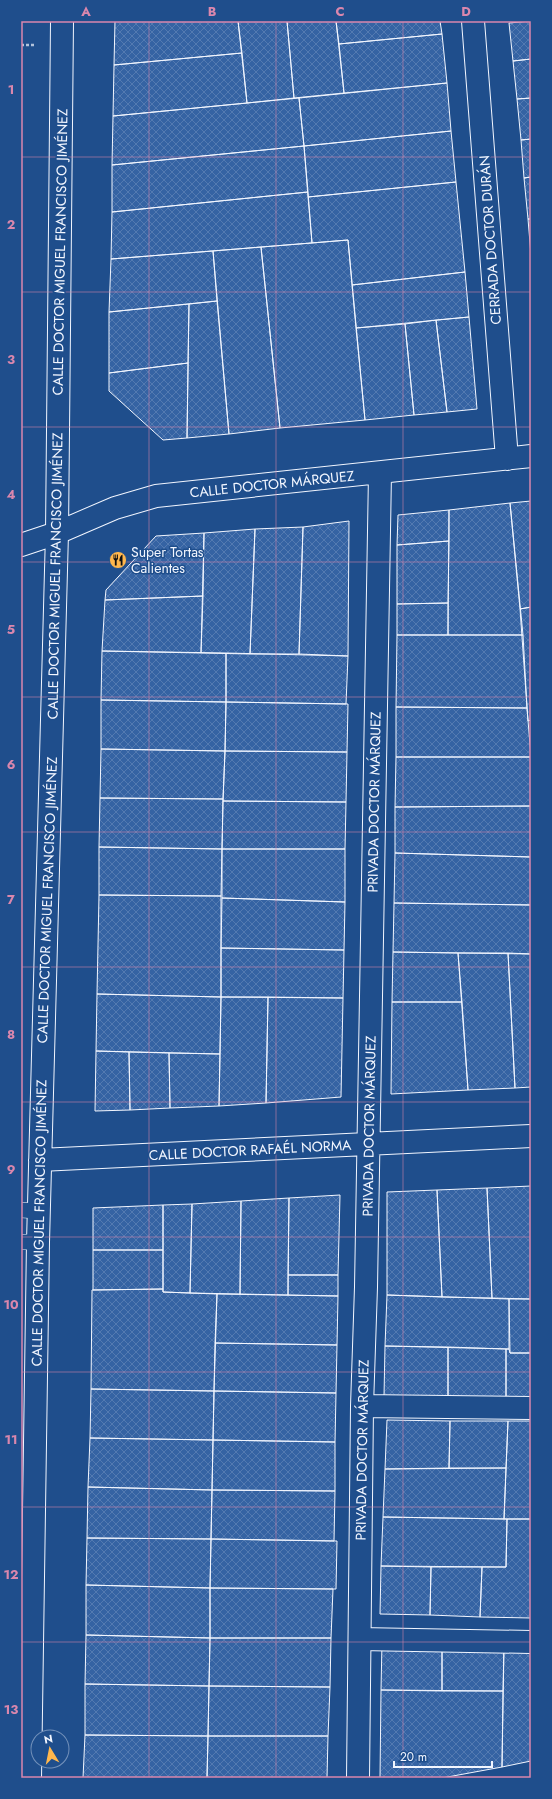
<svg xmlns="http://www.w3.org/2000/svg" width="552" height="1799" font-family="Jost,sans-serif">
  <defs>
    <pattern id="building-cross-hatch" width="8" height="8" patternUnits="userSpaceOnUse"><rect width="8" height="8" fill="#3563a3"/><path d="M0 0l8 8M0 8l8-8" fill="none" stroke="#537ab1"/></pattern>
  </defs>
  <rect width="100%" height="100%" fill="#1f4e8c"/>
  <path fill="url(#building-cross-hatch)" stroke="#f2f6ff" d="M115,21H238L242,53L114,65Z
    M238,21H287L294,98L247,103Z
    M287,21H336L344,93L294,98Z
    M336,21H440L442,34L339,44Z
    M531,21V59L513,61L509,23Z
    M442,34L447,83L344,93L339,44Z
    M242,53L247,103L113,116L114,65Z
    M531,59V98L517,99L513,61Z
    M447,83L451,131L304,146L299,98Z
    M299,98L304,146L112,165L113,116Z
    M531,98V139L521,140L517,99Z
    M451,131L456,182L308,197L304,146Z
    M531,139V177L524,178L521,140Z
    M304,146L308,192L112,212V165Z
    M531,177V219H528L524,178Z
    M456,182L465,272L352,285L348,240L312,243L308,197Z
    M308,192L312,243L111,259L112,212Z
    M528,219H531V255Z
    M348,240L365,420L280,428L261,247Z
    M261,247L280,428L229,434L213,251Z
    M213,251L217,301L109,312L111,259Z
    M465,272L469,317L356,328L352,285Z
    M217,301L229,434L187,438L189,304Z
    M189,304L188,363L109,373V312Z
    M469,317L477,409L447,412L436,320Z
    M436,320L447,412L414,415L405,324Z
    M405,324L414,415L365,420L356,328Z
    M188,363L187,438L163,440L109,391V373Z
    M531,501V607L520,609L510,503Z
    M510,503L523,635H448L449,510Z
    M449,510V541L397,545L398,515Z
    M349,521L348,656L299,654L303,527Z
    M303,527L299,654H250L255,529Z
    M255,529L250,654L201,653L204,533Z
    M204,533L203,596L105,600L106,590L156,536Z
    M449,541L448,603L397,604V545Z
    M203,596L201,653L102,651L105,600Z
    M448,603V635H397V604Z
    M531,607V720L528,721L520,609Z
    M397,635H523L527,708L396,707Z
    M102,651L226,653V702L101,700Z
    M226,653L348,656L346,704L226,702Z
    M101,700L226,702L225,751L101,749Z
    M226,702L348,704L347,752L225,751Z
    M396,707L527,708L531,757H396Z
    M101,749L225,751L223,799L100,798Z
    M225,751L347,752L346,802L223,801Z
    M396,757H531V806L395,807Z
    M100,798L223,799L222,849L99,847Z
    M223,801L346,802L345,849H222Z
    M531,806V857L395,853V807Z
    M99,847L222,849L221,896L99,895Z
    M222,849H345V902L222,898Z
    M395,853L531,857V905L394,903Z
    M99,895L221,896V997L97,994Z
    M222,898L345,902L344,950L221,948Z
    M394,903L531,905V954L393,952Z
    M221,948L344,950L343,998L221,997Z
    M393,952L458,953L462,1002H392Z
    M458,953H508L515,1088L468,1090Z
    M508,953L531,954V1087L515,1088Z
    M97,994L221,997L220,1054L96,1051Z
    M221,997H268L266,1103L219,1106Z
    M268,997L343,998L341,1097L266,1103Z
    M392,1002H462L468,1090L391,1094Z
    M96,1051L129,1052L130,1110L95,1111Z
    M129,1052L169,1053L170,1108L130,1110Z
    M169,1053L220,1054L219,1106L170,1108Z
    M531,1186V1299L492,1298L487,1188Z
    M487,1188L492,1298L442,1297L437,1190Z
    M437,1190L442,1297L387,1295V1192Z
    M340,1195L338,1275H288L289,1198Z
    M289,1198L288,1295L240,1294L241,1201Z
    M241,1201L240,1294L190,1293L192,1204Z
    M192,1204L190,1293L163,1292V1205Z
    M163,1205V1250H93V1208Z
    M93,1250H163V1289L93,1290Z
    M288,1275H338V1296L288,1295Z
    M163,1289V1292L217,1294L214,1391L91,1389L92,1290Z
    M217,1294L338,1296L337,1345L215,1343Z
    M387,1295L509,1299V1349L385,1346Z
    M509,1299H531V1353H510Z
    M215,1343L337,1345L336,1393L214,1391Z
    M385,1346L448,1347V1397L384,1396Z
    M448,1347L506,1349V1397H448Z
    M506,1349H509L510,1353H531V1397H506Z
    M91,1389L214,1391L213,1440L90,1438Z
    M214,1391L336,1393L335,1442L213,1440Z
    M387,1420L450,1421L449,1468L385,1469Z
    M450,1421H508L506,1468H449Z
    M508,1421H531V1519H504Z
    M90,1438L213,1440L212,1490L88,1487Z
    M213,1440L335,1442V1491L212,1490Z
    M506,1468L504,1519L383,1517L385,1469Z
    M88,1487L212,1490L211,1539L87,1538Z
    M212,1490L335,1491L334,1541L211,1539Z
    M383,1517L507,1519L506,1567L381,1566Z
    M507,1519H531V1618L480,1617L482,1567H506Z
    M87,1538L211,1539L210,1588L86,1585Z
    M211,1539L337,1541L336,1589L210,1588Z
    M381,1566L431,1567L430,1615L380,1614Z
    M431,1567H482L480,1617L430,1615Z
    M86,1585L210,1588V1638L86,1635Z
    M210,1588L333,1589L331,1638H210Z
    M86,1635L210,1638L209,1686L85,1684Z
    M210,1638H331L330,1687L209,1686Z
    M382,1642L442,1643V1691L381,1690Z
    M442,1643L504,1644L503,1691H442Z
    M504,1644H531V1761L502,1767Z
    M85,1684L209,1686L208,1736L85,1735Z
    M209,1686L330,1687L328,1736H208Z
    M381,1690L503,1691L502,1767L442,1778H380Z
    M85,1735L208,1736L207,1778H83Z
    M208,1736H328L327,1778H207Z"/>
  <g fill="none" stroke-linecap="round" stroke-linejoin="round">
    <g stroke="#f2f6ff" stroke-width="16">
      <path id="lane" d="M21,1210L39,1211
        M21,1242H38"/>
    </g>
    <g stroke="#f2f6ff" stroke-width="24">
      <path id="street" d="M473,21L507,459
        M21,545L57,533L115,508L156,496L531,456
        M40,1160L531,1136
        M362,1406L531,1408
        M360,1639L531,1642
        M30,1778L38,1242L57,533L62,21
        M358,1778L362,1406L366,1287L380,473"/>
    </g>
    <path stroke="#b3c4dc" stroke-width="2.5" stroke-dasharray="3 2" stroke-linecap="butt" d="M21,45H34"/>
    <use href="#lane" stroke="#1f4e8c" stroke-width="15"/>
    <use href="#street" stroke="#1f4e8c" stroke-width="22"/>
  </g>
  <path fill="none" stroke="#da87ad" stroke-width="1" stroke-opacity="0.55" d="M149,21V1778M276,21V1778M403,21V1778M21,157H531M21,292H531M21,427H531M21,562H531M21,697H531M21,832H531M21,967H531M21,1102H531M21,1237H531M21,1372H531M21,1507H531M21,1642H531"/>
  <defs>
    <g id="restaurant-disc" transform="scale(0.9)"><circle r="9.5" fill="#ffb74d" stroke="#1f4e8c"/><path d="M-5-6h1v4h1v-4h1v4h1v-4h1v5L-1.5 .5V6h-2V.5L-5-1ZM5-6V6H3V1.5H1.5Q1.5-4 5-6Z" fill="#111"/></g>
  </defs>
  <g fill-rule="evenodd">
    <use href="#restaurant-disc" x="118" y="560"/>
  </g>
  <g text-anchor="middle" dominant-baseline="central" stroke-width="3" stroke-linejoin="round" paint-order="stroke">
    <g font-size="14" fill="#f2f6ff" stroke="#1f4e8c">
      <text transform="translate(490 240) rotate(-94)">CERRADA DOCTOR DURÁN</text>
      <text transform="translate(60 252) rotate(-89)">CALLE DOCTOR MIGUEL FRANCISCO JIMÉNEZ</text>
      <text transform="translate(272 484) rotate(-6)">CALLE DOCTOR MÁRQUEZ</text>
      <text transform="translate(55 576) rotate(-89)">CALLE DOCTOR MIGUEL FRANCISCO JIMÉNEZ</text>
      <text transform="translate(374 802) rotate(-89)">PRIVADA DOCTOR MÁRQUEZ</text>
      <text transform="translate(47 900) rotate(-88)">CALLE DOCTOR MIGUEL FRANCISCO JIMÉNEZ</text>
      <text transform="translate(369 1126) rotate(-89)">PRIVADA DOCTOR MÁRQUEZ</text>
      <text transform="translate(250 1150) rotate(-3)">CALLE DOCTOR RAFAÉL NORMA</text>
      <text transform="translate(39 1223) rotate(-89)">CALLE DOCTOR MIGUEL FRANCISCO JIMÉNEZ</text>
      <text transform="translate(362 1450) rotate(-89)">PRIVADA DOCTOR MÁRQUEZ</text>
    </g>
    <g font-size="14" fill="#f2f6ff" stroke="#1f4e8c" text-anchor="start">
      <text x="131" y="552">Super Tortas<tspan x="131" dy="16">Calientes</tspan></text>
    </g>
  </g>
  <rect width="552" height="1799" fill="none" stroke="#1f4e8c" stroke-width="44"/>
  <g transform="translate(50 1749) rotate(350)"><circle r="19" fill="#1f4e8c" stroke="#7391ba"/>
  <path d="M0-3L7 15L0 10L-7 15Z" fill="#ffb74d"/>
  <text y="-6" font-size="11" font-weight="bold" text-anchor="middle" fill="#f2f6ff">N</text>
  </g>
  <path d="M394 1761v6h98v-6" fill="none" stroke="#f2f6ff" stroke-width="2"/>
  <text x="400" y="1761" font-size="12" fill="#f2f6ff" stroke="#1f4e8c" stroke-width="3" paint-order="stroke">20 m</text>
  <rect x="22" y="22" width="508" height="1755" fill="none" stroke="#da87ad" stroke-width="1.5"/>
  <g font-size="13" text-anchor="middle" font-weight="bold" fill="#da87ad">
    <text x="86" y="16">A</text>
    <text x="212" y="16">B</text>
    <text x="340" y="16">C</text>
    <text x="466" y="16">D</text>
    <text x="11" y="94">1</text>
    <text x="11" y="229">2</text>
    <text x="11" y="364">3</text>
    <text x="11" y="499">4</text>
    <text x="11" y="634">5</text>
    <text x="11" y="769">6</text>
    <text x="11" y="904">7</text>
    <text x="11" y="1039">8</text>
    <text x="11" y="1174">9</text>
    <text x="11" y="1309">10</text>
    <text x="11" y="1444">11</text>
    <text x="11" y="1579">12</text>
    <text x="11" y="1714">13</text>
  </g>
</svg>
